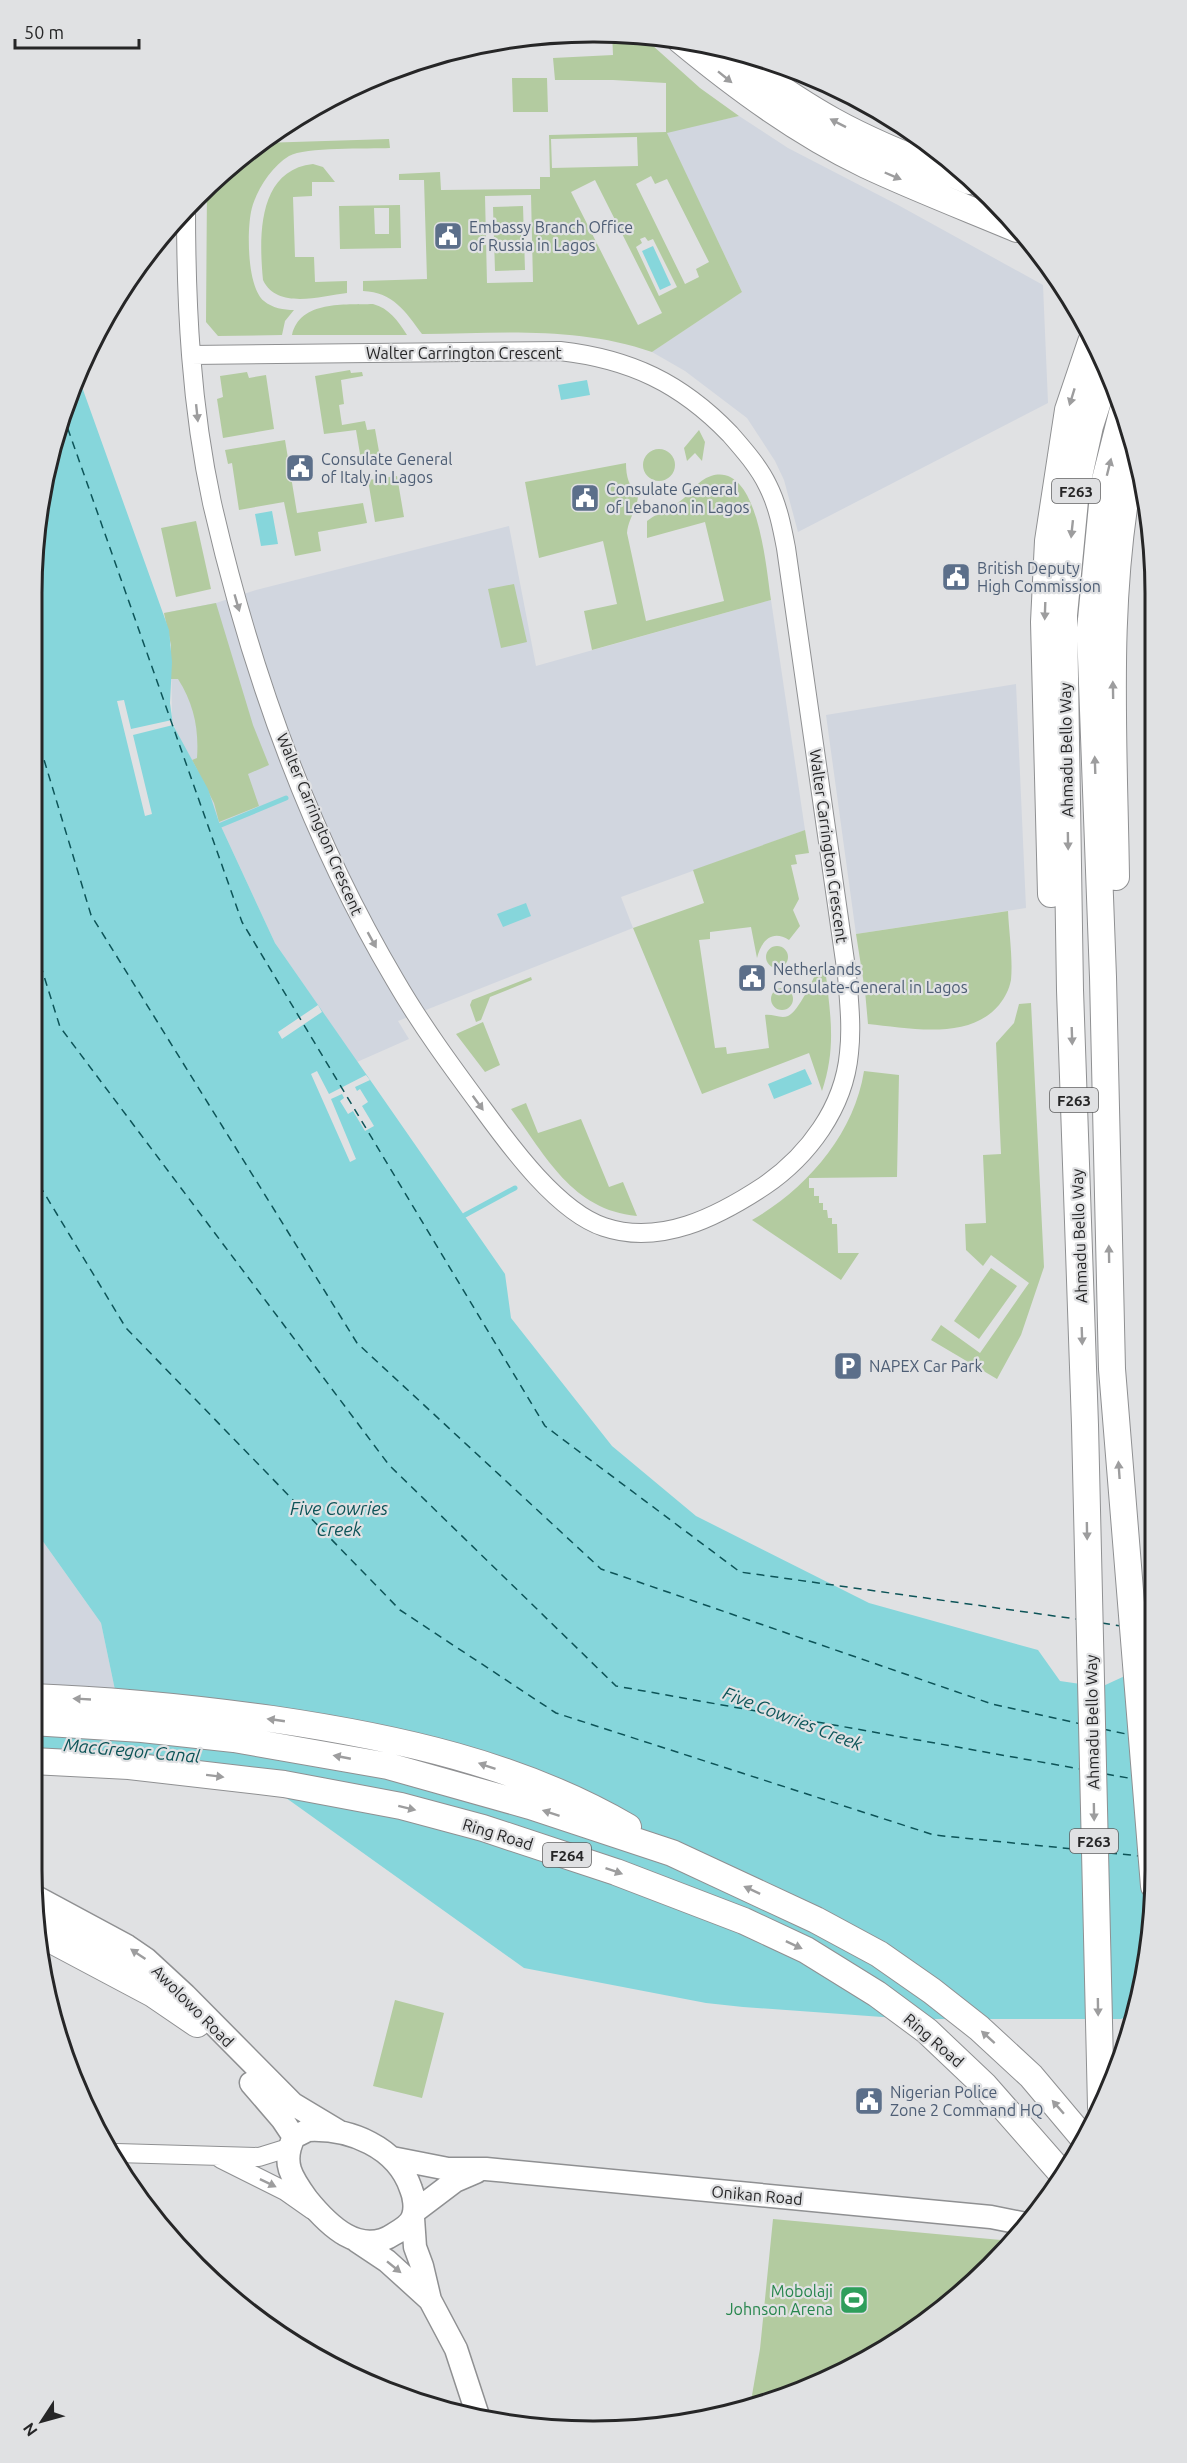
<svg xmlns="http://www.w3.org/2000/svg" width="1187" height="2463" font-family="Ubuntu,sans-serif">
  <rect width="100%" height="100%" fill="#e0e1e3"/>
  <path fill="#d1d6df" d="M739,116L788,148L898,205L1043,285L1048,403L798,532L784,480L775,461L747,418L685,371L652,352L742,292L666,132Z
    M509,526L536,666L771,600L805,830L621,897L633,928L398,1021L409,1039L357,1062L275,943L219,822L201,776L179,738L172,720L171,645L164,613L216,603L256,590Z
    M1016,684L1026,908L856,934L826,715Z
    M32,1526L101,1623L115,1690L32,1689Z"/>
  <path fill="#b3cba0" fill-rule="evenodd" d="M612,33L642,36L700,88L739,116L667,133L742,292L652,352C578,326 499,333 422,334C406,312 393,292 363,291V281L427,279L424,180H399V174L440,172L441,190L540,189V177H550L549,135L666,132V83L613,80H555L553,58L613,55ZM637,137L638,166L552,168L551,139ZM651,176L655,184L667,179L709,262L696,269L699,277L685,284L636,184ZM595,180L662,313L638,325L571,192ZM531,195L533,282L487,283L485,196ZM645,237L648,241L653,239L677,287L659,296L636,247L642,243L640,239Z
    M512,78H547L548,112H513Z
    M389,139L390,148C368,149 305,147 289,156C271,167 255,192 251,212C247,233 247,287 264,301C272,308 284,310 294,310L285,321L282,335L218,336L206,322L207,187L261,143Z
    M313,164L323,167L335,182H312V196L293,197L295,257H314L315,282L347,281V293C321,296 277,310 263,280C259,238 257,170 313,164Z
    M400,205L401,248L340,249L339,206ZM374,208H389V234H375Z
    M523,206L525,270L495,271L493,207Z
    M373,304C389,308 398,321 407,335H292C300,300 345,305 373,304Z
    M350,370L351,373L362,372L363,376L341,380L344,404L339,405L342,425L365,421L367,430L375,429L380,457L361,460L356,430L324,434L315,376Z
    M247,372L249,378L266,375L274,429L223,438L217,399L223,397L220,376Z
    M699,430L705,442L702,461L695,453L687,461L684,448Z
    M285,440L297,513L363,503L367,523L318,532L321,551L295,556L284,502L239,510L232,463L228,464L225,450Z
    M643 465a16 16 0 1 1 32 0a16 16 0 1 1-32 0Z
    M626,463C626,477 629,486 638,496C637,510 628,519 627,533L646,621L724,601L705,522L647,538V521C657,513 669,509 679,502C691,494 697,480 711,476C759,461 766,570 771,600L592,650L584,611L617,604L603,541L539,558L525,482Z
    M397,476L404,517L375,522L368,480Z
    M196,521L211,589L176,597L161,528Z
    M514,584L527,642L501,648L488,589Z
    M216,603L253,725L269,765L248,774L259,806L219,822L214,803L192,760L197,758C199,729 194,704 178,679H171V645L164,613Z
    M805,830L809,853L795,855L797,864L791,865L799,899L793,910L800,926L789,940C772,929 761,941 757,958L751,927L710,932V939L699,940L715,1048L726,1047L727,1054L769,1048L765,1015C773,1014 781,1019 788,1016C799,1011 813,979 819,967H825C830,1013 837,1046 822,1091L809,1053L702,1094L633,928L704,903L693,870Z
    M1008,911C1009,933 1013,958 1011,980C1009,990 1005,997 999,1005C969,1041 909,1028 868,1024L865,991L856,934Z
    M766 957a11 11 0 1 1 22 0a11 11 0 1 1-22 0Z
    M531,977L532,980L490,997L481,1020L476,1022L470,1005L472,1000Z
    M771 999a11 11 0 1 1 22 0a11 11 0 1 1-22 0Z
    M1031,1003L1044,1267L1021,1335L997,1379L931,1340L941,1325L980,1353L1029,1283L991,1255L983,1266L966,1250L965,1224L986,1223L983,1155L1001,1154L996,1043L1014,1023L1019,1004Z
    M483,1022L500,1065L485,1072L456,1034Z
    M864,1071L899,1075L897,1177L809,1178V1188H814V1196H819V1203H823V1210H827L828,1218H832V1224H837L838,1253H859L841,1280L752,1220C806,1189 854,1135 864,1071Z
    M526,1103L538,1133L581,1119L609,1187L623,1182L637,1216C572,1210 546,1156 511,1109Z
    M991,1268L1017,1286L979,1339L954,1321Z
    M395,2000L444,2013L422,2098L373,2086Z
    M773,2219L1001,2240L1010,2244L991,2267L842,2373L751,2401L760,2349Z"/>
  <path fill="#86d6db" d="M653,246L671,285L660,290L642,251Z
    M77,373L169,630L172,662L170,703L173,725L208,789L219,822L275,943L505,1274L511,1318L612,1446L696,1516L869,1603L1038,1650L1060,1681L1101,1687L1155,1662C1155,1773 1166,1908 1134,2014L1121,2019H910L743,2007L706,2003L524,1968L233,1760L135,1695L115,1690L101,1623L32,1526V593L42,484Z
    M587,380L590,395L561,400L558,385Z
    M272,511L278,544L261,546L255,514Z
    M526,903L531,916L503,927L497,914Z
    M805,1069L812,1084L774,1099L768,1084Z"/>
  <path fill="#e0e1e3" d="M124,700L131,729L172,720L173,725L133,735L152,814L145,816L117,701Z
    M318,1005L322,1012L282,1039L278,1032Z
    M317,1071L329,1094L366,1075L370,1080L355,1087L357,1091L360,1089L368,1102L362,1106L374,1126L365,1131L353,1111L348,1114L340,1101L344,1098L342,1094L331,1099L356,1159L350,1162L311,1074Z"/>
  <g fill="none" stroke-linecap="round" stroke-linejoin="round">
    <path stroke="#86d6db" stroke-width="5" d="M221,825L286,798
      M465,1215L515,1188"/>
    <path stroke="#86d6db" stroke-width="18" d="M32,1741L123,1748L233,1760"/>
    <path stroke="#0d5458" stroke-width="1.5" stroke-dasharray="8 6" stroke-linecap="butt" d="M63,415L242,922L545,1426L740,1572L1076,1619
      M32,720L91,915L357,1343L601,1569L992,1704L1081,1724
      M32,938L60,1027L389,1465L616,1686L1080,1769
      M32,1173L126,1328L400,1610L556,1713L934,1835L1083,1850
      M1102,1623L1121,1626
      M1146,1629L1155,1630
      M1103,1729L1131,1735
      M1106,1774L1134,1779
      M1109,1853L1140,1856"/>
    <g stroke="#8f9092" stroke-width="20">
      <path id="minor" d="M186,209C186,307 191,406 212,503C250,669 308,833 395,980C421,1025 452,1067 483,1109C510,1146 558,1212 604,1227C660,1246 717,1217 764,1186C808,1156 844,1108 849,1053C852,1027 849,1001 847,975L786,548C782,527 778,506 768,486C759,467 744,450 730,434C681,383 630,359 560,351L191,355
        M116,2153L259,2157L288,2148
        M221,2159L285,2191L312,2210"/>
    </g>
    <g stroke="#8f9092" stroke-width="25">
      <path id="major" d="M36,1897L127,1946L146,1959L185,1995L293,2104L338,2131
        M39,1917L119,1961L149,1981
        M251,2083L282,2119L294,2137
        M308,2130C350,2128 397,2147 411,2189C414,2196 416,2208 413,2216C411,2224 401,2230 394,2234C360,2257 328,2225 307,2199C292,2178 281,2163 294,2137Z
        M392,2158L448,2169H486L991,2217L1026,2224
        M414,2212L455,2181L476,2172
        M413,2218L415,2247L422,2266L430,2300L456,2349L479,2419
        M357,2241L387,2261L430,2300"/>
    </g>
    <g stroke="#8f9092" stroke-width="28">
      <path id="highway" d="M680,40C738,88 798,132 866,165C915,188 967,208 1017,229
        M725,49C760,75 795,100 833,121C876,145 923,162 969,181
        M1122,413L1104,484L1090,630L1103,977L1112,1369L1154,1886
        M1116,877C1114,736 1104,594 1133,456
        M1051,894L1044,622L1048,541L1068,410L1091,342
        M32,1697C112,1700 192,1708 272,1719C395,1737 520,1764 628,1827
        M32,1722L142,1729L234,1739L388,1766L530,1806L672,1853L816,1920L879,1954L932,1991L979,2028L1031,2076L1084,2139
        M32,1761L129,1766L284,1784L401,1806L483,1828L616,1872L744,1921L806,1950L877,1994L927,2031L985,2086L1064,2176
        M42,1935L153,1994L197,2024
        M1101,2107L1085,1425L1070,990L1064,615L1076,490L1090,426L1108,370"/>
    </g>
    <use href="#minor" stroke="#fff" stroke-width="18"/>
    <use href="#major" stroke="#fff" stroke-width="22"/>
    <use href="#highway" stroke="#fff" stroke-width="26"/>
  </g>
  <defs><path id="oneway-solid" d="M-6-.8H1V-3.2L6.5 0L1 3.2V.8H-6Z" transform="scale(1.5)"/></defs>
  <g fill="#9d9d9e">
    <use href="#oneway-solid" transform="translate(725 77) rotate(39)"/>
    <use href="#oneway-solid" transform="translate(838 123) rotate(-153)"/>
    <use href="#oneway-solid" transform="translate(893 176) rotate(23)"/>
    <use href="#oneway-solid" transform="translate(1072 397) rotate(107)"/>
    <use href="#oneway-solid" transform="translate(197 413) rotate(84)"/>
    <use href="#oneway-solid" transform="translate(1109 467) rotate(-76)"/>
    <use href="#oneway-solid" transform="translate(1072 529) rotate(96)"/>
    <use href="#oneway-solid" transform="translate(237 603) rotate(74)"/>
    <use href="#oneway-solid" transform="translate(1045 611) rotate(92)"/>
    <use href="#oneway-solid" transform="translate(1113 690) rotate(-91)"/>
    <use href="#oneway-solid" transform="translate(1095 765) rotate(-92)"/>
    <use href="#oneway-solid" transform="translate(1068 841) rotate(89)"/>
    <use href="#oneway-solid" transform="translate(372 940) rotate(61)"/>
    <use href="#oneway-solid" transform="translate(1072 1036) rotate(88)"/>
    <use href="#oneway-solid" transform="translate(478 1103) rotate(54)"/>
    <use href="#oneway-solid" transform="translate(1109 1254) rotate(-91)"/>
    <use href="#oneway-solid" transform="translate(1082 1336) rotate(88)"/>
    <use href="#oneway-solid" transform="translate(1119 1470) rotate(-94)"/>
    <use href="#oneway-solid" transform="translate(1087 1531) rotate(89)"/>
    <use href="#oneway-solid" transform="translate(82 1699) rotate(-177)"/>
    <use href="#oneway-solid" transform="translate(276 1720) rotate(-172)"/>
    <use href="#oneway-solid" transform="translate(342 1757) rotate(-169)"/>
    <use href="#oneway-solid" transform="translate(487 1766) rotate(-161)"/>
    <use href="#oneway-solid" transform="translate(215 1776) rotate(7)"/>
    <use href="#oneway-solid" transform="translate(407 1808) rotate(14)"/>
    <use href="#oneway-solid" transform="translate(1094 1812) rotate(89)"/>
    <use href="#oneway-solid" transform="translate(551 1813) rotate(-162)"/>
    <use href="#oneway-solid" transform="translate(614 1871) rotate(19)"/>
    <use href="#oneway-solid" transform="translate(752 1890) rotate(-155)"/>
    <use href="#oneway-solid" transform="translate(794 1945) rotate(25)"/>
    <use href="#oneway-solid" transform="translate(138 1954) rotate(-146)"/>
    <use href="#oneway-solid" transform="translate(1098 2007) rotate(89)"/>
    <use href="#oneway-solid" transform="translate(988 2037) rotate(-138)"/>
    <use href="#oneway-solid" transform="translate(1058 2107) rotate(-131)"/>
    <use href="#oneway-solid" transform="translate(268 2183) rotate(26)"/>
    <use href="#oneway-solid" transform="translate(394 2267) rotate(39)"/>
  </g>
  <defs>
    <g id="civic-square" transform="scale(1.5)"><rect x="-9" y="-9" width="18" height="18" rx="4" fill="#5c6f8a" stroke="#e0e1e3"/><path d="M-.6-6.5H3V-4.5H.6V-3L4-1V1h2V6H-6V1h2V-1L-.6-3ZM-1.2 2.5V6h2.4V2.5Z" fill="#fff"/></g>
    <g id="parking-square" transform="scale(1.5)"><rect x="-9" y="-9" width="18" height="18" rx="4" fill="#5c6f8a" stroke="#e0e1e3"/><path d="M-3.5-5.5H1a3.5 3.5 0 0 1 0 7H-1V5.5H-3.5ZM-1-3.4V-.6H.8a1.4 1.4 0 0 0 0-2.8Z" fill="#fff"/></g>
    <g id="stadium-square" transform="scale(1.5)"><rect x="-9" y="-9" width="18" height="18" rx="4" fill="#2e9e5b" stroke="#e0e1e3"/><path d="M0-5a6.5 5 0 1 0 0 10a6.5 5 0 1 0 0-10ZM-3.5-1.8h7v3.6h-7Z" fill="#fff"/></g>
  </defs>
  <g fill-rule="evenodd">
    <use href="#civic-square" x="448" y="236"/>
    <use href="#civic-square" x="300" y="468"/>
    <use href="#civic-square" x="585" y="498"/>
    <use href="#civic-square" x="956" y="577"/>
    <use href="#civic-square" x="752" y="978"/>
    <use href="#parking-square" x="848" y="1366"/>
    <use href="#civic-square" x="869" y="2101"/>
    <use href="#stadium-square" x="854" y="2300"/>
  </g>
  <g text-anchor="middle" dominant-baseline="central" stroke-width="4.5" stroke-linejoin="round" paint-order="stroke">
    <g fill="#e0e1e3" stroke="#5e5e5f" stroke-width="1.5">
      <rect x="1052" y="479" width="48" height="24" rx="4.5"/>
      <rect x="1050" y="1088" width="48" height="24" rx="4.5"/>
      <rect x="1070" y="1829" width="48" height="24" rx="4.5"/>
      <rect x="543" y="1843" width="48" height="24" rx="4.5"/>
    </g>
    <g font-size="15" font-weight="bold" fill="#262627">
      <text x="1076" y="491">F263</text>
      <text x="1074" y="1100">F263</text>
      <text x="1094" y="1841">F263</text>
      <text x="567" y="1855">F264</text>
    </g>
    <g font-size="16" fill="#4e5e75" stroke="#e0e1e3" text-anchor="start">
      <text x="469" y="227">Embassy Branch Office<tspan x="469" dy="18">of Russia in Lagos</tspan></text>
      <text x="321" y="459">Consulate General<tspan x="321" dy="18">of Italy in Lagos</tspan></text>
      <text x="606" y="489">Consulate General<tspan x="606" dy="18">of Lebanon in Lagos</tspan></text>
      <text x="977" y="568">British Deputy<tspan x="977" dy="18">High Commission</tspan></text>
      <text x="773" y="969">Netherlands<tspan x="773" dy="18">Consulate-General in Lagos</tspan></text>
      <text x="869" y="1366">NAPEX Car Park</text>
      <text x="890" y="2092">Nigerian Police<tspan x="890" dy="18">Zone 2 Command HQ</tspan></text>
    </g>
    <g font-size="16" fill="#262627" stroke="#e0e1e3">
      <text x="464" y="353">Walter Carrington Crescent</text>
      <text transform="translate(1066 750) rotate(-91)">Ahmadu Bello Way</text>
      <text transform="translate(320 824) rotate(67)">Walter Carrington Crescent</text>
      <text transform="translate(829 846) rotate(82)">Walter Carrington Crescent</text>
      <text transform="translate(1079 1236) rotate(-92)">Ahmadu Bello Way</text>
      <text transform="translate(1092 1722) rotate(-91)">Ahmadu Bello Way</text>
      <text transform="translate(498 1834) rotate(17)">Ring Road</text>
      <text transform="translate(193 2006) rotate(45)">Awolowo Road</text>
      <text transform="translate(934 2040) rotate(41)">Ring Road</text>
      <text transform="translate(757 2195) rotate(5)">Onikan Road</text>
    </g>
    <g font-size="16" fill="#27864d" stroke="#e0e1e3" text-anchor="end">
      <text x="833" y="2291">Mobolaji<tspan x="833" dy="18">Johnson Arena</tspan></text>
    </g>
    <g font-size="18" font-style="italic" fill="#0d5458" stroke="#e0e1e3">
      <text x="339" y="1508">Five Cowries<tspan x="339" dy="21">Creek</tspan></text>
      <text transform="translate(793 1718) rotate(21)">Five Cowries Creek</text>
      <text transform="translate(132 1750) rotate(5)">MacGregor Canal</text>
    </g>
  </g>
  <path d="M0 0H1187V2463H0ZM593 42H594A551 551 0 0 1 1145 593V1870A551 551 0 0 1 594 2421H593A551 551 0 0 1 42 1870V593A551 551 0 0 1 593 42Z" fill="#e0e1e3" fill-rule="evenodd"/>
  <path fill="none" stroke="#262627" stroke-width="3" d="M593 42H594A551 551 0 0 1 1145 593V1870A551 551 0 0 1 594 2421H593A551 551 0 0 1 42 1870V593A551 551 0 0 1 593 42Z"/>
  <g transform="translate(42 2421) rotate(234)" stroke="#e0e1e3" stroke-width="4.5" paint-order="stroke">
  <path d="M0-4.5L10 22L0 15L-10 22Z" fill="#262627"/>
  <text y="-9" font-size="16" font-weight="bold" text-anchor="middle" fill="#262627">N</text>
  </g>
  <path d="M15 39v9h124v-9" fill="none" stroke="#262627" stroke-width="3"/>
  <text x="24" y="39" font-size="18" fill="#262627" stroke="#e0e1e3" stroke-width="4.5" paint-order="stroke">50 m</text>
</svg>
